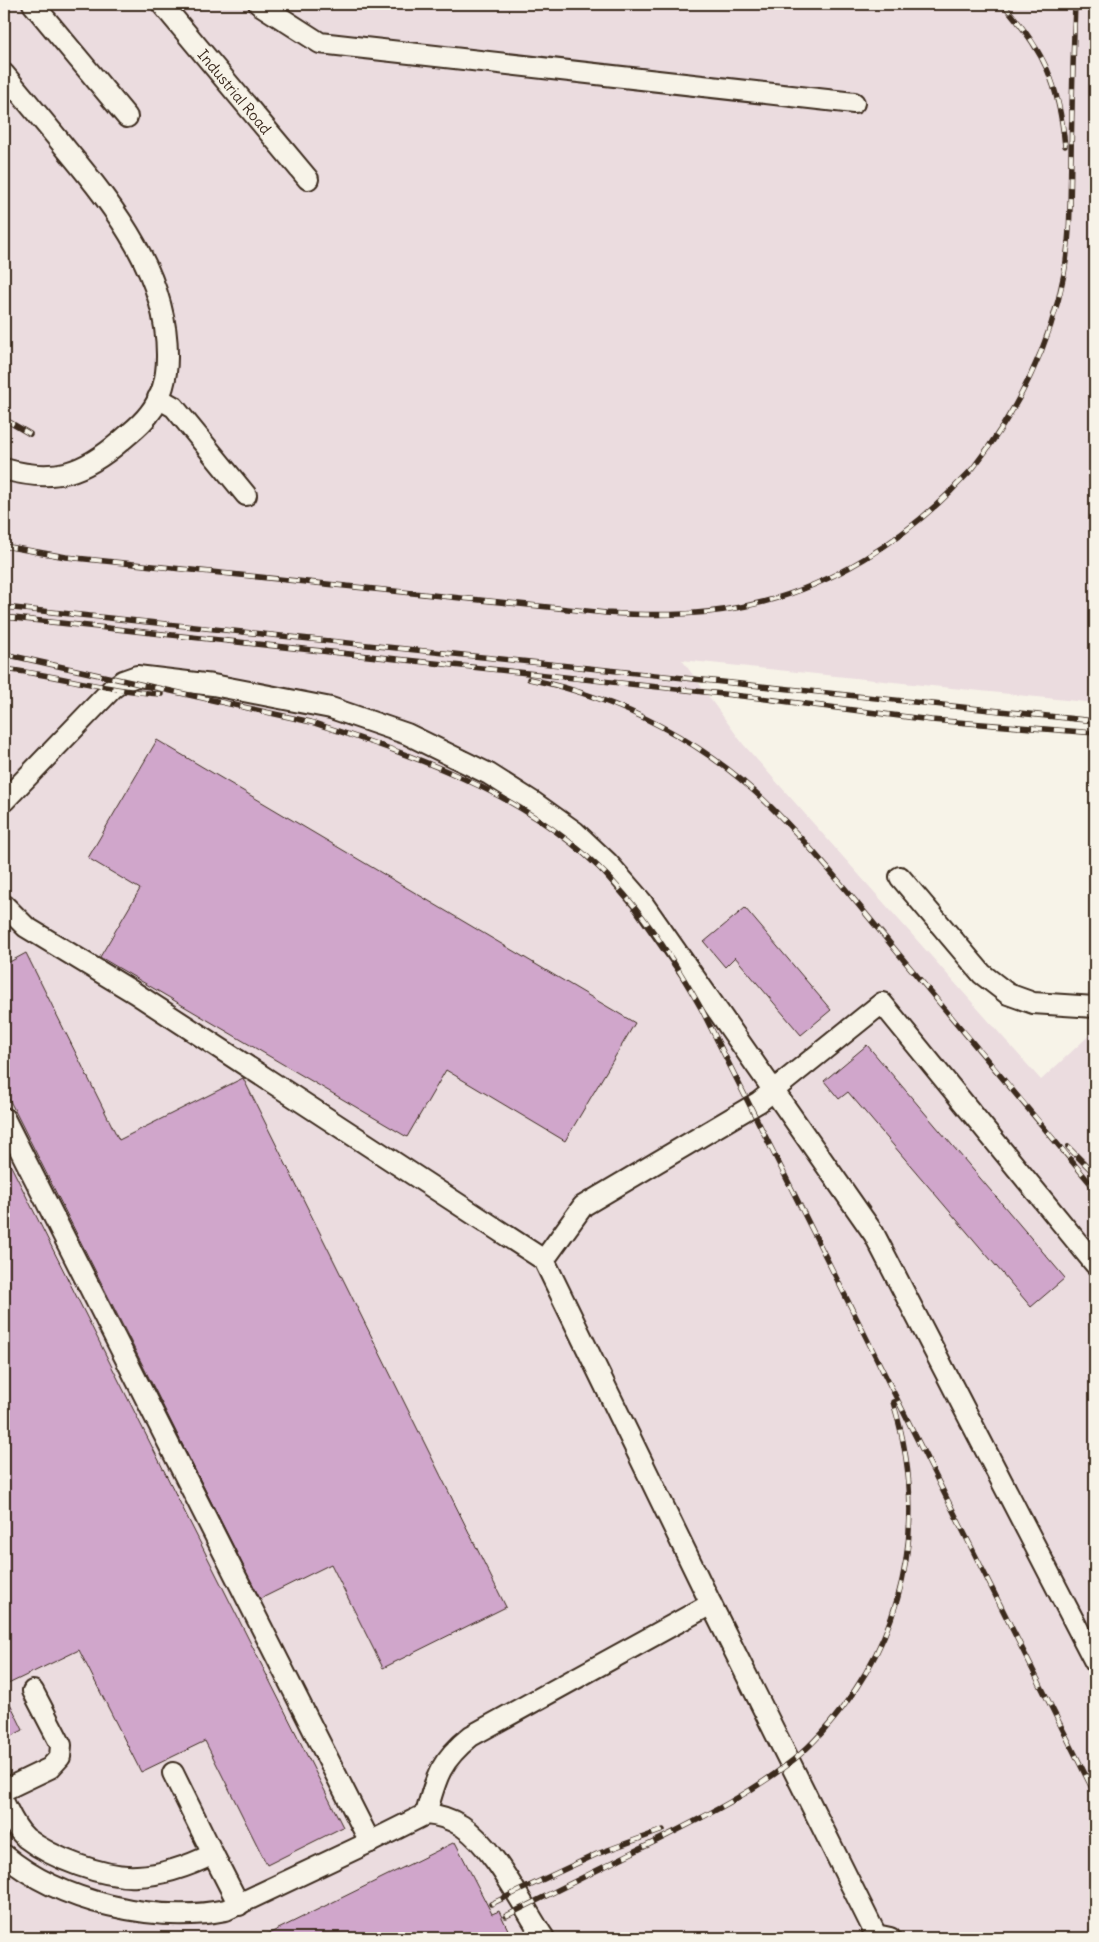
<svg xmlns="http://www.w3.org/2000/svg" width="1099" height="1942" font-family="Delius,sans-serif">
  <rect width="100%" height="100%" fill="#f7f3e8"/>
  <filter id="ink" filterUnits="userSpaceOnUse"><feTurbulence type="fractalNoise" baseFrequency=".02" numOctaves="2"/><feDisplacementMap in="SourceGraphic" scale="10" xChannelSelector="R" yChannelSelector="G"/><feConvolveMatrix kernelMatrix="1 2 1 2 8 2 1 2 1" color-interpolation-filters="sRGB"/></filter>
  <g filter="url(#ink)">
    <path fill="#ebdcdf" d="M4,4H1095V703L682,660L743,744L1041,1080L1095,1030V1938H4Z"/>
    <path fill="#d0a6cb" stroke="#3b2a1e" d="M157,740L635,1023L565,1141L446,1070L407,1137L100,957L140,889L88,858Z
      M745,908L831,1010L801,1035L735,957L725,967L704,942Z
      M26,953L119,1140L243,1078L506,1607L383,1668L331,1564L260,1599L4,1089V965Z
      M867,1045L1065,1278L1031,1307L848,1092L839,1099L824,1081Z
      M4,1152L343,1827L267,1865L205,1741L141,1772L79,1650L4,1686Z
      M4,1691L23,1730L4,1740Z
      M455,1842L492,1914L499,1911L512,1938H260Z"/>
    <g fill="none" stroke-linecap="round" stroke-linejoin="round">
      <g stroke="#3b2a1e" stroke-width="24">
        <g id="minor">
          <path d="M33,4L127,117"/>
          <path id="s1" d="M162,4L308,179"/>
          <path d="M259,4L320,43L854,103"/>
          <path d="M4,74C25,99 46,124 67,150C116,209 168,276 167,357C167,376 162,398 149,414C142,424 131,432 122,440C83,474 54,483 4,469"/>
          <path d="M158,398L174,407L246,495"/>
          <path d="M4,801L113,688L123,681L137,676L213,685L331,708L407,734L489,774L533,802L575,832L608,863L641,901L874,1234L1095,1662"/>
          <path d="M900,877L982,974L1008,994L1033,1003L1095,1007"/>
          <path d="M4,905L26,927L135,993L544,1260L711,1604L876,1935L890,1938"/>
          <path d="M4,1118L370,1842"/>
          <path d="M544,1260L583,1206L759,1102L882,1003L1095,1264"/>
          <path d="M173,1773L213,1854"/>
          <path d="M4,1790L50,1768L60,1757L61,1745L33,1691"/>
          <path d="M4,1803C10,1815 15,1828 26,1838C52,1858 104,1878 137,1876C164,1875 189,1866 213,1854L239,1905"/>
          <path d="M426,1814C439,1815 451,1819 462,1826C495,1848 522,1905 544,1938"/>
          <path d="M4,1855C60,1902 155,1924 226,1910L370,1842L426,1814C436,1777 440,1761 471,1736L711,1604"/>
        </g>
      </g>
      <use href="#minor" stroke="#f7f3e8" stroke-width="20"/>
      <g stroke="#3b2a1e" stroke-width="5.5">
        <path id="rail" d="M1003,4C1044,51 1059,84 1065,146
          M4,419L30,434
          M4,546L66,557L606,613C661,616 709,616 763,602C833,584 900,542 951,491C958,483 966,476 973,468C1017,412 1051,344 1064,274C1071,235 1070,196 1071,157C1072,106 1073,55 1075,4
          M4,607L1095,721
          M4,617L751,697L931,720L1095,733
          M4,654L311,722C427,760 543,799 624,894C655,930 679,969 702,1010L1095,1794
          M4,669C57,675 108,691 161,694
          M529,679C621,698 708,743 774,810C822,858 864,912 907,964C970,1039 1033,1114 1095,1189
          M1068,1147L1095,1174
          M491,1904L597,1854L663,1830
          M506,1916C556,1891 607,1865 658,1840C703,1817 748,1795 788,1764C810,1748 827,1728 843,1707C911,1616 926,1509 893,1402"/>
      </g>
      <use href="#rail" stroke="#f7f3e8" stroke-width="4" stroke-dasharray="11" stroke-linecap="butt"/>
    </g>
  </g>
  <g text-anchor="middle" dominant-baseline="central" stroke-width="4" stroke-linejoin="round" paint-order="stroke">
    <g font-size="15" fill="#3b2a1e" stroke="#f7f3e8">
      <text stroke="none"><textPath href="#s1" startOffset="114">Industrial Road</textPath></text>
    </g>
  </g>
  <rect width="1099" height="1942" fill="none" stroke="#f7f3e8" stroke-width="20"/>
  <rect x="10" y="10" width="1079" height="1922" fill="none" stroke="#3b2a1e" stroke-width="2" filter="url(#ink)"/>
</svg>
